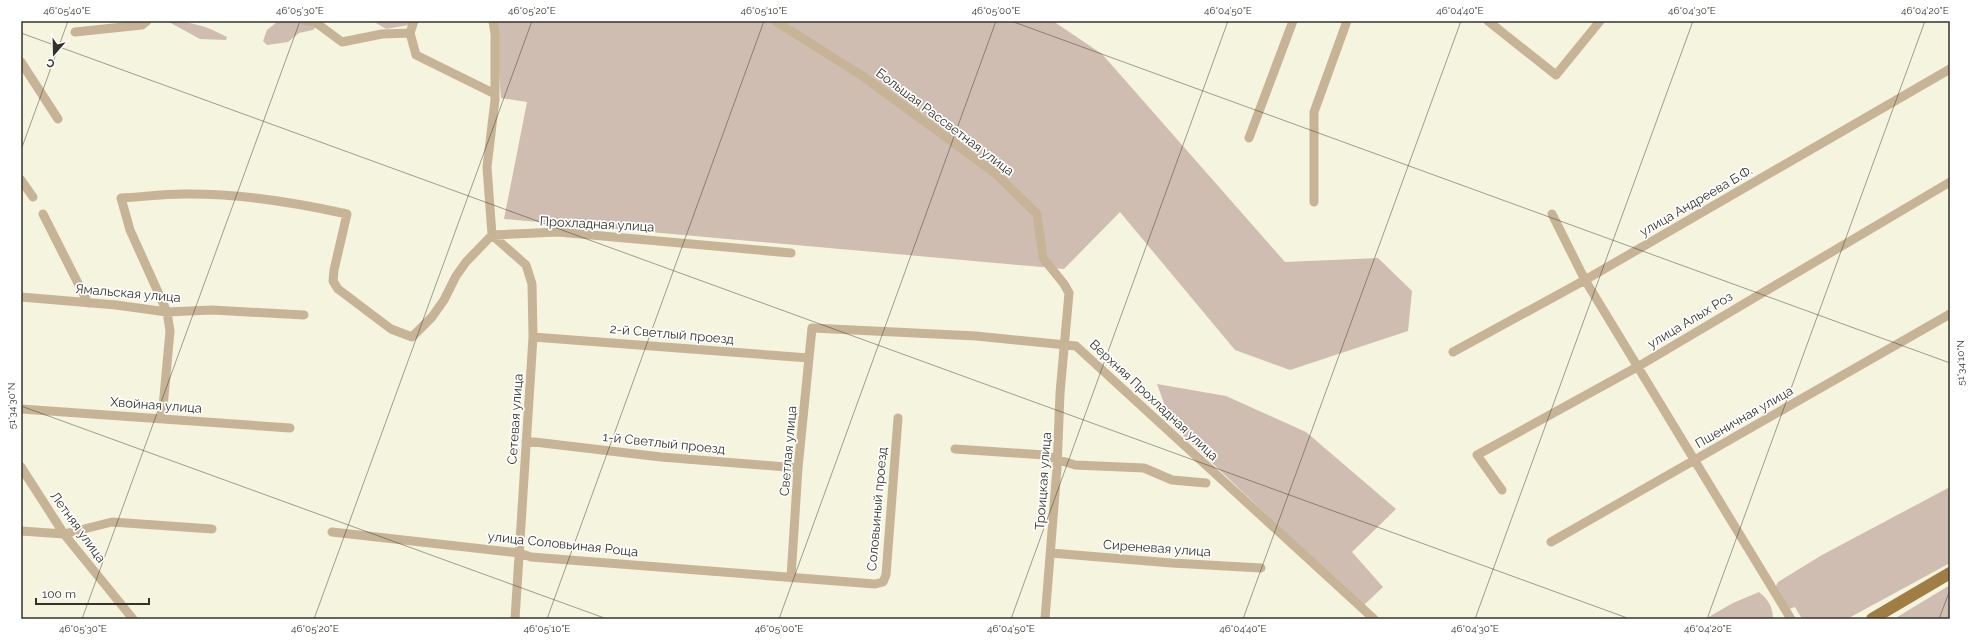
<svg xmlns="http://www.w3.org/2000/svg" width="1971" height="640" font-family="Raleway,sans-serif">
  <rect width="100%" height="100%" fill="#f5f4de"/>
  <path fill="#d0bdb1" d="M167,21C191,21 206,26 227,37L226,40L200,39Z
    M278,21H319L318,25L313,30L299,33L288,42L267,45L263,41L267,30Z
    M373,21H411L409,25L386,29Z
    M495,21H1053L1102,54L1285,262L1378,258L1412,291L1408,331L1290,370L1235,350L1120,212L1064,269L504,219L527,102L501,98Z
    M1157,384L1226,396L1306,432L1396,509L1352,552L1383,587L1363,606L1172,425Z
    M1950,487V563L1847,619H1802L1795,607L1789,609L1775,588L1778,582L1822,555Z
    M1950,585V619H1894Z
    M1759,592C1768,599 1773,607 1773,619H1705L1733,603Z"/>
  <g fill="none" stroke-linecap="round" stroke-linejoin="round">
    <path stroke="#c7b496" stroke-width="9" d="M306,21L315,22L342,42L382,34L410,33L416,55L495,94
      M493,21L495,34V100L487,167L492,235L526,265L532,284L533,337L515,619
      M775,21L861,75L995,173L1037,214L1043,258L1064,284L1069,293L1060,393L1057,468L1045,619
      M1488,21L1556,75L1600,21
      M75,32L142,25L147,21
      M410,33L414,21
      M21,62L58,119
      M1249,138L1293,21
      M21,180L33,197
      M1314,202V112L1347,21
      M43,214L88,303
      M1552,214L1585,280L1791,619
      M21,297L116,305L167,312L212,310L304,315
      M533,337L809,358
      M1453,352L1585,280L1950,69
      M21,409L290,428
      M162,418L170,331L167,312L130,230L121,198C142,197 162,194 183,194C238,193 293,202 347,214L334,270L333,281L338,289L391,329L412,337L432,317L444,300L456,276L466,262L492,235L558,232L791,253
      M526,441L661,457L798,468
      M955,449L1044,455L1075,465L1144,468L1172,480L1206,483
      M21,467L64,534L133,619
      M1502,490L1477,455L1639,366L1950,182
      M21,531L64,534L112,522L212,529
      M332,532L519,553L531,557L875,584L883,582L886,575L898,418
      M1551,542L1950,314
      M1051,553L1172,563L1261,568
      M791,577L798,468L812,328L976,336L1076,346L1374,619"/>
    <path stroke="#a07e43" stroke-width="12" d="M1872,619L1950,573"/>
  </g>
  <path fill="none" stroke="#33332b" stroke-width="1" stroke-opacity="0.45" d="M1011,21L1950,363M21,33L1630,619M21,150L68,21M21,406L607,619M82,619L300,21M314,619L532,21M547,619L764,21M779,619L996,21M1011,619L1228,21M1243,619L1461,21M1475,619L1693,21M1707,619L1925,21M1939,619L1950,590"/>
  <g text-anchor="middle" dominant-baseline="central" stroke-width="3.5" stroke-linejoin="round" paint-order="stroke">
    <g font-size="13" fill="#33332b" stroke="#fff">
      <text transform="translate(945 122) rotate(37)">Большая Рассветная улица</text>
      <text transform="translate(1696 201) rotate(-30)">улица Андреева Б.Ф.</text>
      <text transform="translate(597 224) rotate(3)">Прохладная улица</text>
      <text transform="translate(128 293) rotate(5)">Ямальская улица</text>
      <text transform="translate(1690 320) rotate(-31)">улица Алых Роз</text>
      <text transform="translate(672 334) rotate(5)">2-й Светлый проезд</text>
      <text transform="translate(1154 400) rotate(43)">Верхняя Прохладная улица</text>
      <text transform="translate(156 405) rotate(4)">Хвойная улица</text>
      <text transform="translate(1744 417) rotate(-30)">Пшеничная улица</text>
      <text transform="translate(515 419) rotate(-86)">Сетевая улица</text>
      <text transform="translate(664 443) rotate(6)">1-й Светлый проезд</text>
      <text transform="translate(788 451) rotate(-85)">Светлая улица</text>
      <text transform="translate(1043 481) rotate(-86)">Троицкая улица</text>
      <text transform="translate(877 509) rotate(-85)">Соловьиный проезд</text>
      <text transform="translate(78 527) rotate(54)">Летняя улица</text>
      <text transform="translate(563 544) rotate(6)">улица Соловьиная Роща</text>
      <text transform="translate(1157 548) rotate(4)">Сиреневая улица</text>
    </g>
  </g>
  <rect width="1971" height="640" fill="none" stroke="#ffffff" stroke-width="44"/>
  <g transform="translate(54 54) rotate(200)" stroke="#ffffff" stroke-width="3" paint-order="stroke">
  <path d="M0-3L7 15L0 10L-7 15Z" fill="#33332b"/>
  <text y="-6" font-size="11" font-weight="bold" text-anchor="middle" fill="#33332b">С</text>
  </g>
  <path d="M36 598v6h113v-6" fill="none" stroke="#33332b" stroke-width="2"/>
  <text x="42" y="598" font-size="12" fill="#33332b" stroke="#ffffff" stroke-width="3" paint-order="stroke">100 m</text>
  <rect x="22" y="22" width="1927" height="596" fill="none" stroke="#33332b" stroke-width="1.5"/>
  <g font-size="10" text-anchor="middle" fill="#33332b">
    <text x="67" y="14">46°05'40"E</text>
    <text x="300" y="14">46°05'30"E</text>
    <text x="532" y="14">46°05'20"E</text>
    <text x="764" y="14">46°05'10"E</text>
    <text x="996" y="14">46°05'00"E</text>
    <text x="1228" y="14">46°04'50"E</text>
    <text x="1460" y="14">46°04'40"E</text>
    <text x="1692" y="14">46°04'30"E</text>
    <text x="1925" y="14">46°04'20"E</text>
    <text transform="translate(1960 363) rotate(-90)" y="4">51°34'10"N</text>
    <text transform="translate(11 406) rotate(-90)" y="4">51°34'30"N</text>
    <text x="83" y="632">46°05'30"E</text>
    <text x="315" y="632">46°05'20"E</text>
    <text x="547" y="632">46°05'10"E</text>
    <text x="779" y="632">46°05'00"E</text>
    <text x="1011" y="632">46°04'50"E</text>
    <text x="1243" y="632">46°04'40"E</text>
    <text x="1475" y="632">46°04'30"E</text>
    <text x="1708" y="632">46°04'20"E</text>
  </g>
</svg>
